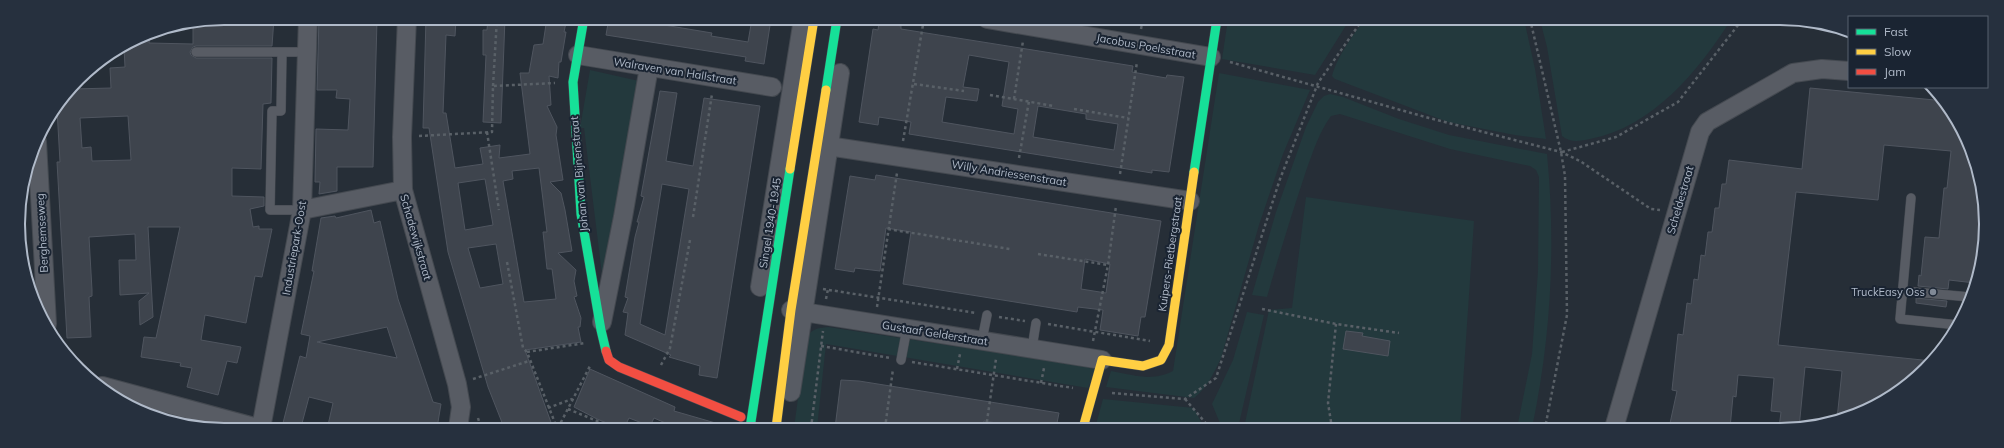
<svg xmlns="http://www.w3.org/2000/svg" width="2004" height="448" font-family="Mulish,sans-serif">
  <rect width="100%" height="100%" fill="#262e37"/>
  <path fill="#23393d" d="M1228,19H1350L1315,75L1222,59Z
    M1365,19H1524L1535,69L1546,139L1515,135L1448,122L1335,79L1332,76C1337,57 1353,35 1365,19Z
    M1540,20V19L1731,20C1698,71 1653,127 1590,139C1580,141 1570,143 1562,136L1547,47Z
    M590,70L639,81L605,299L584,128H580Z
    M1219,73L1310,90L1283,154L1259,225L1221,358C1214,373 1207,388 1194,398L1106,387L1111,371C1134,375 1152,382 1173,371Z
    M1330,94L1343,97L1399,119L1449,135L1547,154C1556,246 1551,338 1532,428H1517L1532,354L1538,271L1539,177L1536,170L1530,166L1450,149L1340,114L1331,116C1319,132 1313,152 1306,171C1292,213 1279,255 1267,297L1252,295L1276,212L1306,127L1318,102L1324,96Z
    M1306,197L1474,221L1460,428H1244L1269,310L1292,308Z
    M1247,312L1264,315L1238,428H1222L1212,404L1233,360Z
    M828,327L1072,364L1096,369L1088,388L826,344L817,428H794L806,339C811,329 817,328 828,327Z
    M1103,399L1194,408L1204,428H1095Z"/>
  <path fill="#3e444d" stroke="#4f555f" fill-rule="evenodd" d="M224,18H274L272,46H196L193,47L190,52L191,55L196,58H272L271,103L263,104L261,169L232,168V196L264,197V206L250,209L253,227L259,226V229H272L262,277L255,276L246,323L205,315L201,340L241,347L237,363L227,361L218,395L187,387L192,368L180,366L181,363L141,357L144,337L156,338L180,227H148L153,317L140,325L139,301L149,293L120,295L119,260H136L135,234L89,237L92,290V296L89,297L91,337L67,338L57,162H60L57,109L73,89L111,88L110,68L125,67L124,47L145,34L150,33L149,43L193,44V24ZM128,116L131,160L92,161L91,147L82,148L80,118Z
    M319,18H371V20H377L373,167H337V191L319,194L320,182H315L316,129L348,130L350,99L336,98L337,90H317Z
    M426,18H451V20H456L455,36L446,35L443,113H446L455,168L483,164L480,148L500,145L499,158L530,154L520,73H529L534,45L543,44L547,18H567L564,32H566L561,62H559L558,78L549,76L551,105L547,106L557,127L556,135L563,180L550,182L561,193L565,210L572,251L558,253L576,270L574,281L577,296L574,297L581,318L580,327H578L581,342L525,350L553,428H506L503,425L488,387L448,252L429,128H423ZM539,168L547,232H543L547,269H552L556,299L524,302L503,181L513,179L512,171ZM485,179L493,225L465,230L458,183ZM496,244L503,284L480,288L468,248Z
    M488,18H505L501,123L483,122L486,55H483V30H487Z
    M609,18H622L712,33L711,36L748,42L752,19H771L764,64L745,61L746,57L606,35Z
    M879,22L901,26V29L1133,66L1132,72L1166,78L1167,75L1184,77L1169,172L1152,170V173L909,134L911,122L879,117L878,125L859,122L873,29L878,30ZM969,55L1009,62L1002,106L1018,109L1014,134L942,122L946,97L977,101L979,89L963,87ZM1038,106L1086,114V119L1118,124L1114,150L1033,137Z
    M1810,88L1945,101L1979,171L1984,251L1975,283L1949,280L1948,289L1918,286L1919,275L1921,276L1925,237L1939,238L1944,188H1947L1951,151L1884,145L1878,200L1796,192L1778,345L1932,361L1926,370L1871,409L1837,419L1842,371L1805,367L1799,428H1779L1781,412L1771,411L1774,378L1738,375L1736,397L1733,396L1730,428H1669L1677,391L1672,390L1678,334L1683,335L1687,303L1691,304L1694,279L1698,280L1701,255L1705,256L1708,232H1712L1715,208H1719L1722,184H1726L1729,160L1802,169Z
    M660,91L677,93L666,161L693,166L704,98L760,106L717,378L699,375L700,366L669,357L671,355L625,335L628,313L623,312L628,298L625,297L635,237L639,222H637L644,197L641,196ZM662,184L689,189L665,335L640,324Z
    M876,175L1161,221L1145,317H1141L1138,336L1100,330L1103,310L1078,307L1077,312L903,284L911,232L886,228L880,271L855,268L854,272L835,269L850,176L875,180ZM1085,259L1110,264L1106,293L1081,289Z
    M371,210L374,223L380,221L398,299L433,402L441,404L437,428H342L328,425L333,403L309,397L301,427L283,423L300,356L306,358L310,336L301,334L314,271H312L321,218L335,216L336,218ZM387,327L397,358L317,342Z
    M1916,298L1947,301L1946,307L1916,303Z
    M1346,331L1363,333L1362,336L1390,341L1388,356L1343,349Z
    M590,369L675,407L674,411L719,424V428H677L654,418L650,426L629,418L624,428H619L597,419L574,407Z
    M841,380L859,381L1059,413L1056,428H1030L984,421L982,428H969L942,424V428H835Z"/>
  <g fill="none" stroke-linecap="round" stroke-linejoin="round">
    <g stroke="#444950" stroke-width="10">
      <path id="lane" d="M196,52H307
        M282,52L281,111H272L270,210H302
        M1911,198L1900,319L1958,325
        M1903,291L1970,297
        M982,340L987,315
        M1032,348L1036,323
        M901,360L907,328"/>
    </g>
    <g stroke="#444950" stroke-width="20">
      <path id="street" d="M407,18L402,137L403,190L457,384L461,407L458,428
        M987,19L1211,57
        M578,55L772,87
        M37,142L47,324
        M828,146L1190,201
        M302,210L403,190
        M760,287L803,19
        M791,310L1102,360
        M602,322L623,217L649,67
        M102,386L258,428
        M791,392L840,73
        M261,428L302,210L308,18
        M1614,428L1700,132L1707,122L1793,73L1822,69L1849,71"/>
    </g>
    <g stroke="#444950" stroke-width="10">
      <path id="fast" d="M584,18L573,82L581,214L601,330L606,351
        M826,90L837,19
        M1194,172L1217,19
        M750,428L790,169"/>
    </g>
    <g stroke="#444950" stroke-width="10">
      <path id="slow" d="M790,169L814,19
        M776,428L791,310L826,90
        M1083,428L1102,360L1143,366L1161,360L1169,345L1194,172"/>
    </g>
    <g stroke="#444950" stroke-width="10">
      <path id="jam" d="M606,351L609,360L619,367L741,417"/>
    </g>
    <path stroke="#596067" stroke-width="2.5" stroke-dasharray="3 3" stroke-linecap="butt" d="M1530,19L1561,152L1565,176L1567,315L1545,428
      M1141,29L1143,19
      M1230,62L1429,118L1561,152L1580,161L1651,209L1660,210
      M914,84L964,91
      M493,86L497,18
      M990,95L1054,106
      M1014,99L1023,41
      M1074,109L1128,118
      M487,132L499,210
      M419,136L492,132L493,86L555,83
      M903,141L924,19
      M1562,152L1616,137L1678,102L1742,20
      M1019,158L1029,101
      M1120,174L1137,62
      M693,217L712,94
      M888,229L1010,249
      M1038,254L1108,265
      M507,262L523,348L527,352L557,428
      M823,289L976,313
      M826,299L828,289
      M877,307L897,173
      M1262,309L1336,324L1399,333
      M999,317L1025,321
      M1048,324L1150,341
      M1093,341L1108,265L1116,206
      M821,346L890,358
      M527,352L585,343
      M912,362L1073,388
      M661,365L670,348L690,240
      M957,369L960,354
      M473,379L529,361
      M1041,383L1044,368
      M1112,393L1185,399L1216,378L1280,179L1318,83L1363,19
      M1185,399L1210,428
      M548,408L572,399
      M568,409L614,428
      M478,418L481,428
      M558,428L590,366
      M811,428L823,331
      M885,428L893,369
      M986,428L996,359
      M1332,428L1328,403L1336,324"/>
    <use href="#lane" stroke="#585c64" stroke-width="9"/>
    <use href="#street" stroke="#585c64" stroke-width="18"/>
    <use href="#fast" stroke="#16e098" stroke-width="9"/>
    <use href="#slow" stroke="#ffcf43" stroke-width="9"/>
    <use href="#jam" stroke="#f24e42" stroke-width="9"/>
  </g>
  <circle fill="#808996" stroke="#1a2432" stroke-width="1.5" cx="1933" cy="292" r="4"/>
  <g text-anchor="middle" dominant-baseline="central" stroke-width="4" stroke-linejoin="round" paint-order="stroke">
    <g font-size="11" fill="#b0bac9" stroke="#1a2432">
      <text transform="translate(1146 46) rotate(10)">Jacobus Poelsstraat</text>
      <text transform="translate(675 71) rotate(9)">Walraven van Hallstraat</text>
      <text transform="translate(1009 173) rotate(9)">Willy Andriessenstraat</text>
      <text transform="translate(579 174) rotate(-95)">Johan van Bijnenstraat</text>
      <text transform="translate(1680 200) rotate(-74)">Scheldestraat</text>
      <text transform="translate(770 223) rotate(-81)">Singel 1940-1945</text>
      <text transform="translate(42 233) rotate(-93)">Berghemseweg</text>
      <text transform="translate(416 237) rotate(74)">Schadewijkstraat</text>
      <text transform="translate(294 248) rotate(-80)">Industriepark-Oost</text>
      <text transform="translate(1170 254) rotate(-82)">Kuipers-Rietbergstraat</text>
      <text transform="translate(935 333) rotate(9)">Gustaaf Gelderstraat</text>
    </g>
    <g font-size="11" fill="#b0bac9" stroke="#1a2432" text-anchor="end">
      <text x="1925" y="292">TruckEasy Oss</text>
    </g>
  </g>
  <path d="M0 0H2004V448H0ZM224 25H1780A199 199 0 0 1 1979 224V224A199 199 0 0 1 1780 423H224A199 199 0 0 1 25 224V224A199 199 0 0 1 224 25Z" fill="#26303e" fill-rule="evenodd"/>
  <path fill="none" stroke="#b0bac9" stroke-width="2" d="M224 25H1780A199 199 0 0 1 1979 224V224A199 199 0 0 1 1780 423H224A199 199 0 0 1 25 224V224A199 199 0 0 1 224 25Z"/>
  <rect x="1848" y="16" width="140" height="72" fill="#1a2432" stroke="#56606e"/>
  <rect x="1856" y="29" width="20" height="6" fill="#16e098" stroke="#56606e"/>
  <text x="1884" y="36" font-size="12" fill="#b0bac9">Fast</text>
  <rect x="1856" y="49" width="20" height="6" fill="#ffcf43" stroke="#56606e"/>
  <text x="1884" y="56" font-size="12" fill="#b0bac9">Slow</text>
  <rect x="1856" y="69" width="20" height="6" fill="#f24e42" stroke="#56606e"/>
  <text x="1884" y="76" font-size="12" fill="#b0bac9">Jam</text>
</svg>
